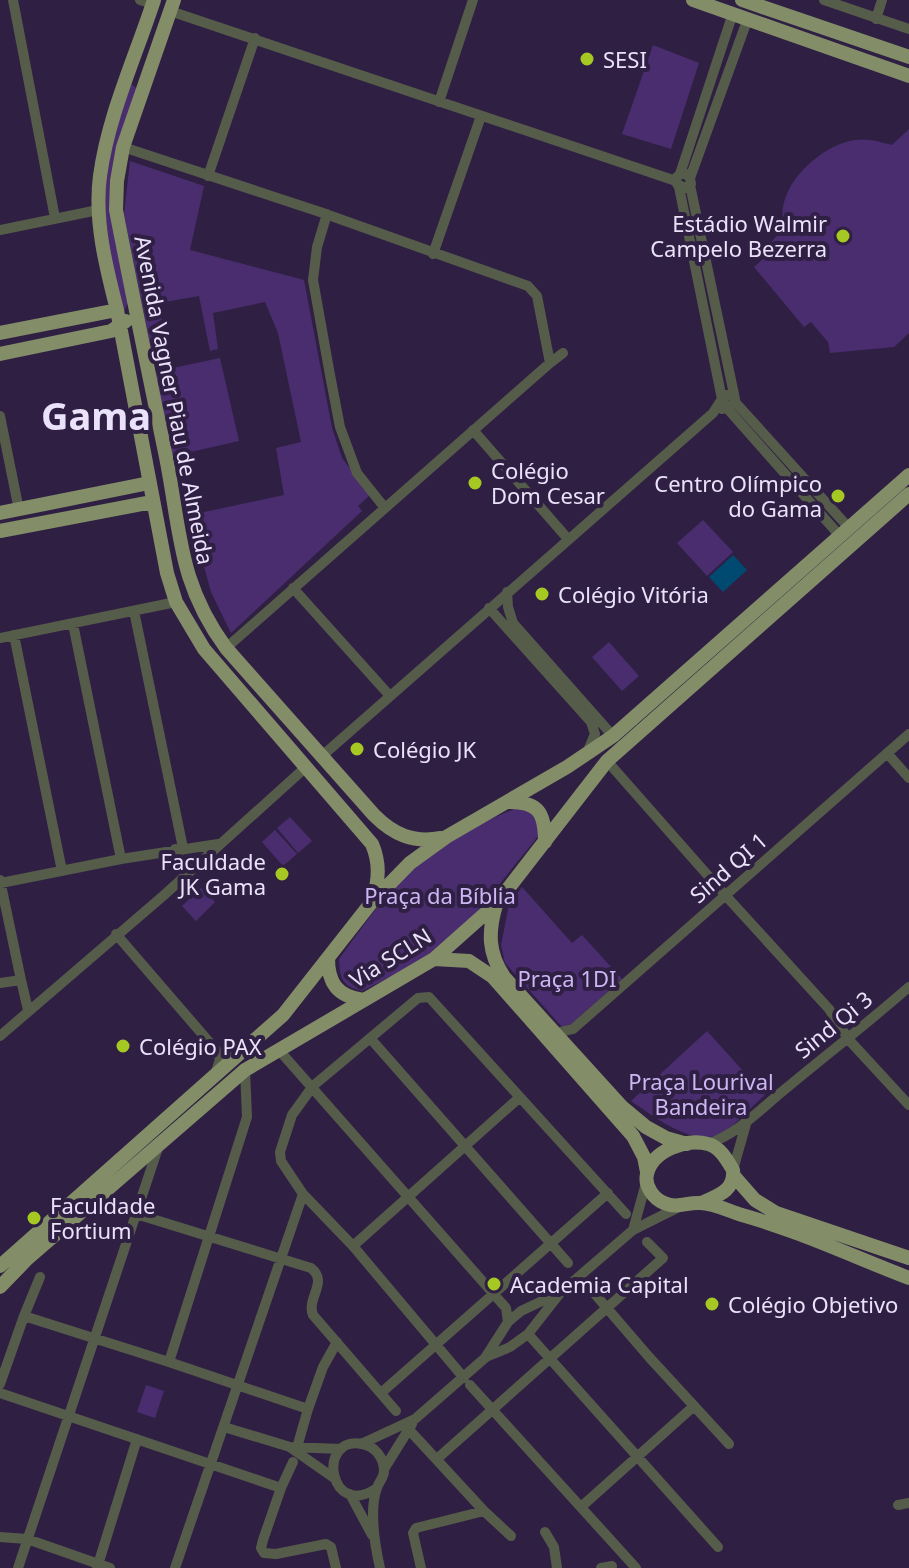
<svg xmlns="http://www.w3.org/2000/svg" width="909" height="1568" font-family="'Noto Sans',sans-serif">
  <rect width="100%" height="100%" fill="#2f2043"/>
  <path fill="#4a2d6e" d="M653,45L699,63L671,149L622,134Z
    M131,84L136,88L119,151L128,302L122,317L102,214L109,147Z
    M909,129V333L894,347L830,353L828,342L811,322L804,327L754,267L775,248L771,242L783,230C783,219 781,210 785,199C793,172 827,144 855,140C868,138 880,142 892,145Z
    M130,161L204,186L190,250L304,280L332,428L342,458L370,495L358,506L362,511L231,633L211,592L190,515L284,495L276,448L301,442L278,333L265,302L213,313L218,349L210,351L199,296L159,303L169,361L154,364L124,215Z
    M220,358L239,441L173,456L154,372Z
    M703,520L733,552L707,576L677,543Z
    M609,642L639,676L622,691L592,657Z
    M522,806L536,815L539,835L478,911L420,962L362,991C342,986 340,979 339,959C359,932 389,888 414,867C445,840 484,821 522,806Z
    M290,817L312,841L298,853L277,828Z
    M275,830L297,854L283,866L262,842Z
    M522,887L572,943L582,935L622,979L570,1025L562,1027L505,963L501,945L509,904Z
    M201,888L215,902L196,921L182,906Z
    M707,1031L765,1095C751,1107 737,1124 722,1133C695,1149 653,1116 631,1101Z
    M146,1385L164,1391L155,1418L137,1412Z"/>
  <path fill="#004971" d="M733,555L747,570L723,592L709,577Z"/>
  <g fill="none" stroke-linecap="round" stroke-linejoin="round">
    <path stroke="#565c4a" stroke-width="10" d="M13,0L55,218
      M140,0L153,4
      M824,0L909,29
      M170,11L676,181
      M876,19L882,0
      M439,102L473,0
      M123,147L320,212L528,286L537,296L550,363L226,648
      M680,174L733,13
      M208,176L255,38
      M690,178L686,174H680L676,178L677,184L685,188L691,184L690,178L748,18
      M690,185L735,399L733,405L726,407L722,399L727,395L733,396
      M327,214L317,247L313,280L330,375L340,427L357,473L385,508
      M0,230L98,210
      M433,254L481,116
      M550,363L563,353
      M735,402L849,528
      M722,409L726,407L840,536
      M0,416L19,510
      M473,430L568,539
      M293,588L390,696
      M507,592L508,607L513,623L613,736
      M489,608L591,722L595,734L587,753
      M134,611L183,848
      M73,624L121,859
      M14,635L62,871
      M0,638L176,602
      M887,753L909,778
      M322,756L713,413L722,399L679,187
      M607,761L726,896L829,1009L849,1040L909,1105
      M175,849L186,874
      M0,880L21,980
      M1,883L121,859L218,844
      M116,934L216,1050L220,1059L216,1072
      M0,983L21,980L28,1010
      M556,1033L573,1029L909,734
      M0,1036L163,896L306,767
      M370,1038L568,1263
      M278,1049L506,1308L508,1322
      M708,1144C741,1132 762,1107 789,1086C829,1053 870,1021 909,987
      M733,1170L746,1124
      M136,1214L311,1268C329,1282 306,1298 313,1315L396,1411
      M633,1230L646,1183
      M353,1246L520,1097
      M40,1277L24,1316L169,1362L247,1117L245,1070
      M588,1286L649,1357L729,1444
      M528,1334L718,1547
      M486,1357L510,1347L528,1334L561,1292L633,1230L679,1207
      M169,1362L308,1409L296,1451
      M464,1378L353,1246L303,1194L281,1161L280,1152L292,1115L313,1086L418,998L429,997L626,1214
      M0,1384L24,1316
      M470,1385L636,1568
      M0,1393L281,1488L293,1462
      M381,1393L608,1193
      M308,1409L323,1367L337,1342
      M224,1427L290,1447L341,1449
      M412,1433L484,1511L511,1536
      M361,1444L415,1419L485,1358L508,1322L521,1311L561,1292
      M291,1448L334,1478
      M438,1458L663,1258L647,1242
      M384,1469L412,1424
      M281,1488L263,1540L261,1548L264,1553L276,1554L326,1544L331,1547L336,1568
      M377,1488C329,1521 316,1435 362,1444C375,1446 384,1458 384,1471C384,1478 379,1481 377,1488C369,1509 375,1546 380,1568
      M350,1494L372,1535
      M898,1505L909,1503
      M581,1507L694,1406
      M545,1532L554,1547L557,1568
      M0,1537L27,1539L110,1568
      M18,1568L159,1145
      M97,1568L137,1439
      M175,1568L303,1194
      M421,1568L413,1533L416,1528L484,1511
      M601,1568L612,1566"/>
    <path stroke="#838e68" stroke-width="14" d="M154,0C135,58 108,116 100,176C94,220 106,267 117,310L167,573L176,602L204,649L372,844C380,863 379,879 373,899
      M174,0L123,147L117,181L116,210C132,293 149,375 166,457C181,533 178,582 226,648L374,815C394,835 413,843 441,838
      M693,0L909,76
      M742,0L909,57
      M0,333L117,310
      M0,354L111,331L126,321
      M0,513L149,483
      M0,531L152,502
      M507,802C538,801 545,812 545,842
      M496,905C488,932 488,953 504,977L622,1107L646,1127L666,1138L687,1144
      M328,958C328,983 337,996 363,1000
      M434,959L469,961L493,977L633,1136L644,1157L647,1172
      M734,1176L755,1200L776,1213L909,1258
      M701,1203C717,1196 735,1191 733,1170C727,1160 720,1147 708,1144C686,1138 652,1151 647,1174C644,1186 654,1199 664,1203C678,1209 687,1202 700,1203C713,1203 729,1211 742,1215C799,1231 854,1257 909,1278
      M0,1266L283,1015L371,903L410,863L446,837L567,767L613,736L909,475
      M0,1287L27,1259L245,1070L434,959L497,903L607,761L909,494"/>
  </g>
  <g fill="#a5c822" stroke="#2f2043" stroke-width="3">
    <circle cx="587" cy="59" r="8"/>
    <circle cx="843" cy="236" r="8"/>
    <circle cx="475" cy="483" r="8"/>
    <circle cx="838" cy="496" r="8"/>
    <circle cx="542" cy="594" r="8"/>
    <circle cx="357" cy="749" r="8"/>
    <circle cx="282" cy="874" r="8"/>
    <circle cx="123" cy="1046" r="8"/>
    <circle cx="34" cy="1218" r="8"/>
    <circle cx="494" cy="1284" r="8"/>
    <circle cx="712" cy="1304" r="8"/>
  </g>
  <g text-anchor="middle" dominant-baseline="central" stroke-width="8" stroke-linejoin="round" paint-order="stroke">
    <g font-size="22" fill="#eae2fa" stroke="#2f2043" text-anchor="start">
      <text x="603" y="59">SESI</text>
      <text x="827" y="223" text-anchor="end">Estádio Walmir<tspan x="827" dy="25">Campelo Bezerra</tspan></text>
      <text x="491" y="470">Colégio<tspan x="491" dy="25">Dom Cesar</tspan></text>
      <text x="822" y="483" text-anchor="end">Centro Olímpico<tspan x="822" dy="25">do Gama</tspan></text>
      <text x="558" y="594">Colégio Vitória</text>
      <text x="373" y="749">Colégio JK</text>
      <text x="266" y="861" text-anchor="end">Faculdade<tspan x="266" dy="25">JK Gama</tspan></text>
      <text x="139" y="1046">Colégio PAX</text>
      <text x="50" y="1205">Faculdade<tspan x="50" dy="25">Fortium</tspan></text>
      <text x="510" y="1284">Academia Capital</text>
      <text x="728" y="1304">Colégio Objetivo</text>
    </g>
    <g font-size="22" fill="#eae2fa" stroke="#2f2043">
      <text transform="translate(175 400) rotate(79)">Avenida Vagner Piau de Almeida</text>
      <text transform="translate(728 867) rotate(-41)">Sind QI 1</text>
      <text transform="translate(390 957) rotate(-32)">Via SCLN</text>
      <text transform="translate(833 1024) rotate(-39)">Sind Qi 3</text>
    </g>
    <g font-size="22" fill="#cdb6f3" stroke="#2f2043">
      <text x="440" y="895">Praça da Bíblia</text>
      <text x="567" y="978">Praça 1DI</text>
      <text x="701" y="1081">Praça Lourival<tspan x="701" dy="25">Bandeira</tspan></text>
    </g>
    <g font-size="38" font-weight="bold" fill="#eae2fa" stroke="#2f2043">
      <text x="96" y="415">Gama</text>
    </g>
  </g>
</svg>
